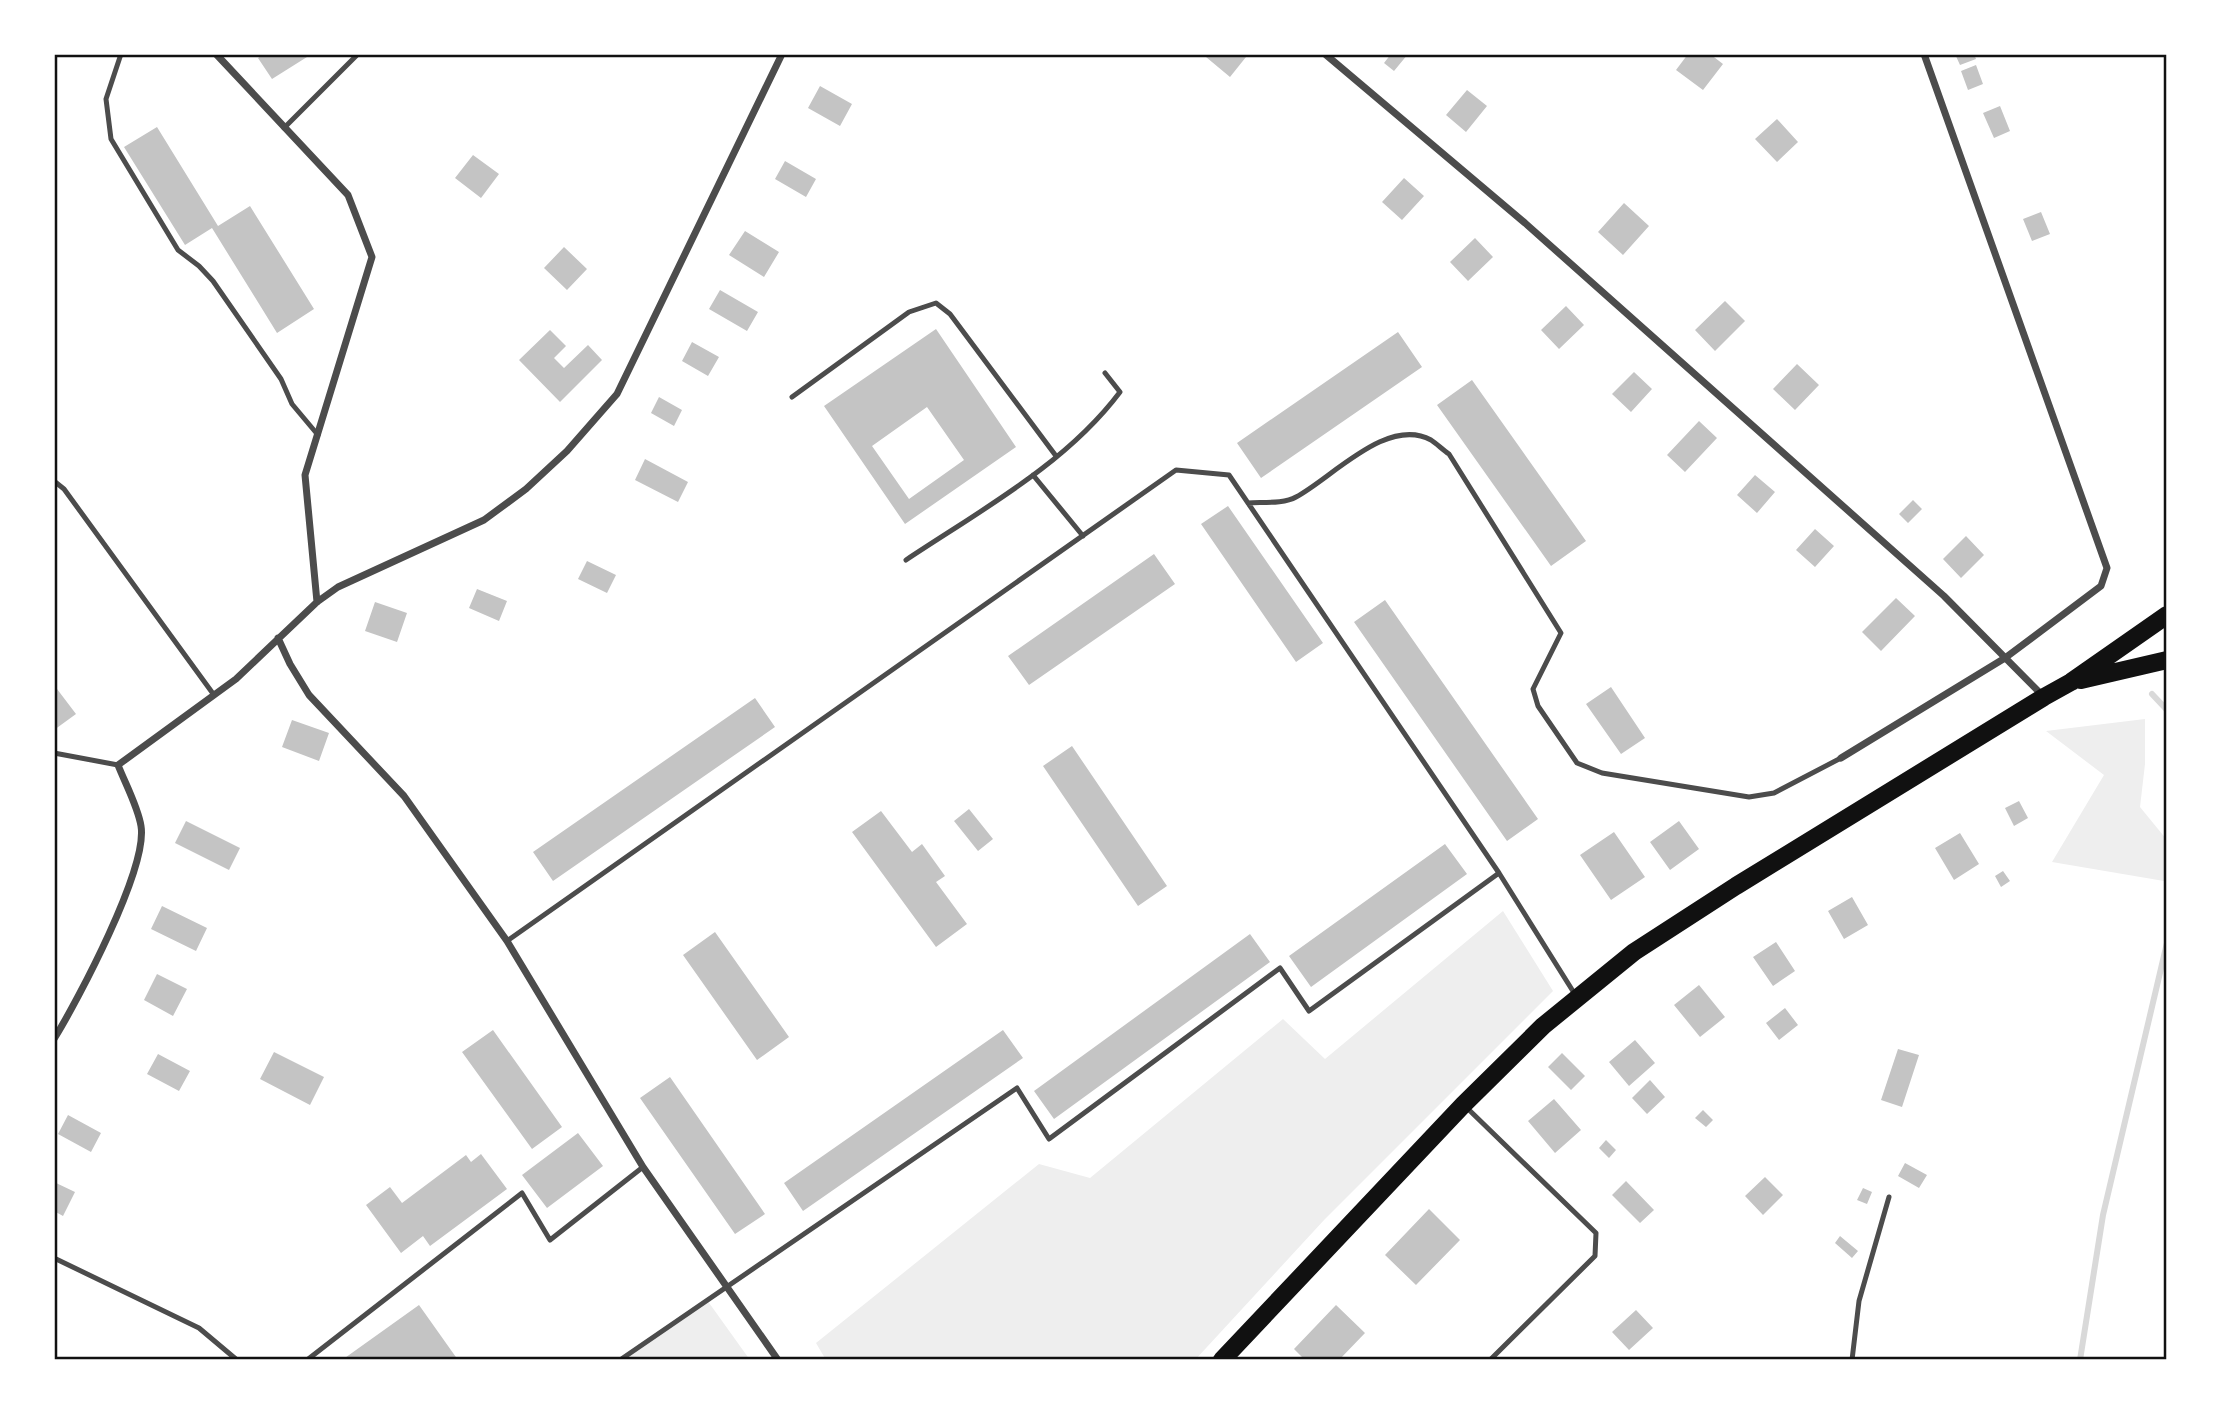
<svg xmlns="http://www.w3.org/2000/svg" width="2221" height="1414" font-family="Mulish,sans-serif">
  <rect width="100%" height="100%" fill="#fff"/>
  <path fill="#eee" d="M2145,719V764L2140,807L2167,840L2164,881L2052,862L2104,775L2046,731Z
    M1503,911L1553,991L1325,1219L1195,1360H826L816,1343L1039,1164L1090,1178L1283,1019L1325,1059Z
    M707,1300L750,1360H624Z"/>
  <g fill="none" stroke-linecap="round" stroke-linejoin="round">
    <path stroke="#d9d9d9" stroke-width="6" d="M2152,694L2167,710
      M2080,1360L2103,1215L2167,943"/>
  </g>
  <path fill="#c4c4c4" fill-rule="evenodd" d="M264,54H305L307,57L272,79L258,58Z
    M1209,54H1242L1246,57L1230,77L1206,57Z
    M1391,54H1408L1394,71L1384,63Z
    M1688,54H1710L1723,64L1703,90L1676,70Z
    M1955,54H1974L1976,59L1960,65Z
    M1976,65L1983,84L1968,90L1961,71Z
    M820,86L852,104L840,126L808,108Z
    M1467,90L1487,106L1466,132L1446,115Z
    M2000,106L2010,131L1994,138L1983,113Z
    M1777,119L1798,142L1777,162L1755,139Z
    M157,127L218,226L250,206L314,309L277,333L212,228L185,245L124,147Z
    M473,155L499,174L481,198L455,178Z
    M785,161L816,179L806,197L775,179Z
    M1404,178L1424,196L1402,220L1382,202Z
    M1624,203L1649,226L1623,255L1598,232Z
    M2041,212L2050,234L2032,241L2023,219Z
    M745,231L779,252L764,277L729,255Z
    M1475,238L1493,257L1468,281L1450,262Z
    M564,247L587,269L567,290L544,268Z
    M720,290L758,312L747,331L709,309Z
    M1725,301L1745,321L1715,351L1695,330Z
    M1566,306L1584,325L1559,349L1541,330Z
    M936,329L1016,447L905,524L824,406ZM927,407L964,460L909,499L872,446Z
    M550,330L566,346L554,358L564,368L588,345L602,360L560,402L519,360Z
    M1398,332L1422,367L1261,478L1237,443Z
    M692,342L719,357L708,376L682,361Z
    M1797,364L1819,385L1795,410L1773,389Z
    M1634,372L1652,389L1631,412L1612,394Z
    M1472,380L1586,541L1551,566L1437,405Z
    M659,397L682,410L674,426L651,413Z
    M1699,421L1717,438L1685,472L1667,455Z
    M645,459L688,482L678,502L635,480Z
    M1755,475L1775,492L1757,513L1737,495Z
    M1913,500L1922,509L1908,523L1899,514Z
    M1228,506L1323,643L1296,662L1201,524Z
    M1815,529L1834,546L1815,567L1796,550Z
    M1966,536L1984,555L1961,578L1943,559Z
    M1154,554L1175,584L1029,685L1008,656Z
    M587,561L616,575L607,593L578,579Z
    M477,589L507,601L499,621L469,608Z
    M1896,598L1915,616L1881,651L1862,632Z
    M1385,600L1538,819L1507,841L1354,622Z
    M375,602L407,613L397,642L365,631Z
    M54,685L76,714L54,730Z
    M1611,687L1645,738L1621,754L1586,704Z
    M755,698L775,727L553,881L533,852Z
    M292,720L329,733L319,761L282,747Z
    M1072,746L1167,886L1138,906L1043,766Z
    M2019,801L2028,818L2014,826L2005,808Z
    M969,809L993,839L978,851L954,821Z
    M881,811L912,852L922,844L945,876L936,882L967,924L936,947L852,832Z
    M186,821L240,848L229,870L175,843Z
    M1679,821L1699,849L1670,870L1650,842Z
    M1614,832L1645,877L1611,900L1580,855Z
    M1960,833L1979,864L1954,880L1935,848Z
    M1445,844L1467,874L1311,987L1289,956Z
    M2003,871L2010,881L2001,887L1995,876Z
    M1852,897L1868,925L1844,939L1828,911Z
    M162,906L207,928L196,951L151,929Z
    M715,932L789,1037L757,1060L683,955Z
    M1250,934L1270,962L1054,1119L1034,1091Z
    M1776,942L1795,971L1773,986L1753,957Z
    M157,974L187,989L173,1016L144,1000Z
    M1699,985L1725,1017L1700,1037L1674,1005Z
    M1785,1008L1798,1025L1779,1040L1766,1023Z
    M493,1030L562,1127L532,1149L462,1052Z
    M1003,1030L1023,1058L803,1211L784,1183Z
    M1635,1040L1655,1063L1629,1086L1609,1062Z
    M1898,1049L1919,1055L1902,1107L1881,1100Z
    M274,1052L324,1077L310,1105L260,1079Z
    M1562,1053L1585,1076L1571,1090L1548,1067Z
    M158,1054L190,1071L179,1091L147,1074Z
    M670,1077L765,1214L735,1234L640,1098Z
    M1650,1080L1665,1097L1647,1114L1632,1098Z
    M1554,1099L1581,1130L1555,1153L1528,1121Z
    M1703,1110L1713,1120L1706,1127L1695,1118Z
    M68,1115L101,1133L91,1152L58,1134Z
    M578,1133L603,1166L547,1208L522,1175Z
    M1606,1140L1616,1150L1609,1158L1599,1148Z
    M481,1154L507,1189L430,1246L423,1236L401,1253L366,1205L390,1187L402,1203L466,1155L471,1162Z
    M1905,1163L1927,1175L1919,1188L1898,1176Z
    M1765,1177L1783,1195L1763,1215L1745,1196Z
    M1626,1181L1654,1210L1640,1223L1612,1195Z
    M54,1182L75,1192L63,1216L54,1211Z
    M1863,1188L1872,1192L1867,1204L1857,1200Z
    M1429,1209L1460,1240L1416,1285L1385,1255Z
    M1840,1236L1858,1251L1852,1258L1835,1243Z
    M419,1305L458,1360H342Z
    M1336,1305L1365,1333L1339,1360H1305L1294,1349Z
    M1636,1310L1653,1328L1629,1350L1612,1332Z"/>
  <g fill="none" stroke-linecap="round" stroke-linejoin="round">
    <path stroke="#4c4c4c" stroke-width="5" d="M121,54L106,99L111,139L178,250L199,266L213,281L281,379L292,404L318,435
      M284,128L358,54
      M792,397L909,312L936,303L950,314L1056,456
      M1033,475L1083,536
      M54,481L64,489L214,695
      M1248,503C1262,502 1284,504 1296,497C1332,478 1387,416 1431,440C1437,444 1443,450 1449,454L1561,633L1533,689L1538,706L1577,763L1602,773L1749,797L1774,793L1841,758
      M906,560C981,510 1066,464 1120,392L1105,373
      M54,753L118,765
      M507,941L1176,470L1229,475L1499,873L1576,996
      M1466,1107L1596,1233L1595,1256L1490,1360
      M54,1258L199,1328L237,1360
      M307,1360L522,1193L550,1240L643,1167
      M620,1360L1017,1088L1049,1139L1280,968L1309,1011L1499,873
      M1852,1360L1859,1301L1889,1197"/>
    <path stroke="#4c4c4c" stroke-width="7" d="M216,54L348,195L372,257L305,475L317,602
      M1325,54L1525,223L1944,596L2044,697
      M278,638L290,664L309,695L404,796L507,941L643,1167L778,1360
      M1841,758L2005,658L2101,586L2107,568L1924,54
      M54,1039C78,1000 148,868 141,826C138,807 125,783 118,765L236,679L317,602L338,587L484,520L526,489L567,451L617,394L782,54"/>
    <path stroke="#111" stroke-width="18" d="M2081,680L2167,660
      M1222,1360L1463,1105L1543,1026L1634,952L1736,886L2044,697L2071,682L2167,615"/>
  </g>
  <rect width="2221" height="1414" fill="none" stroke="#ffffff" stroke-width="112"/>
  <rect x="56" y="56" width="2109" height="1302" fill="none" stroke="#111" stroke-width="2.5"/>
</svg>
